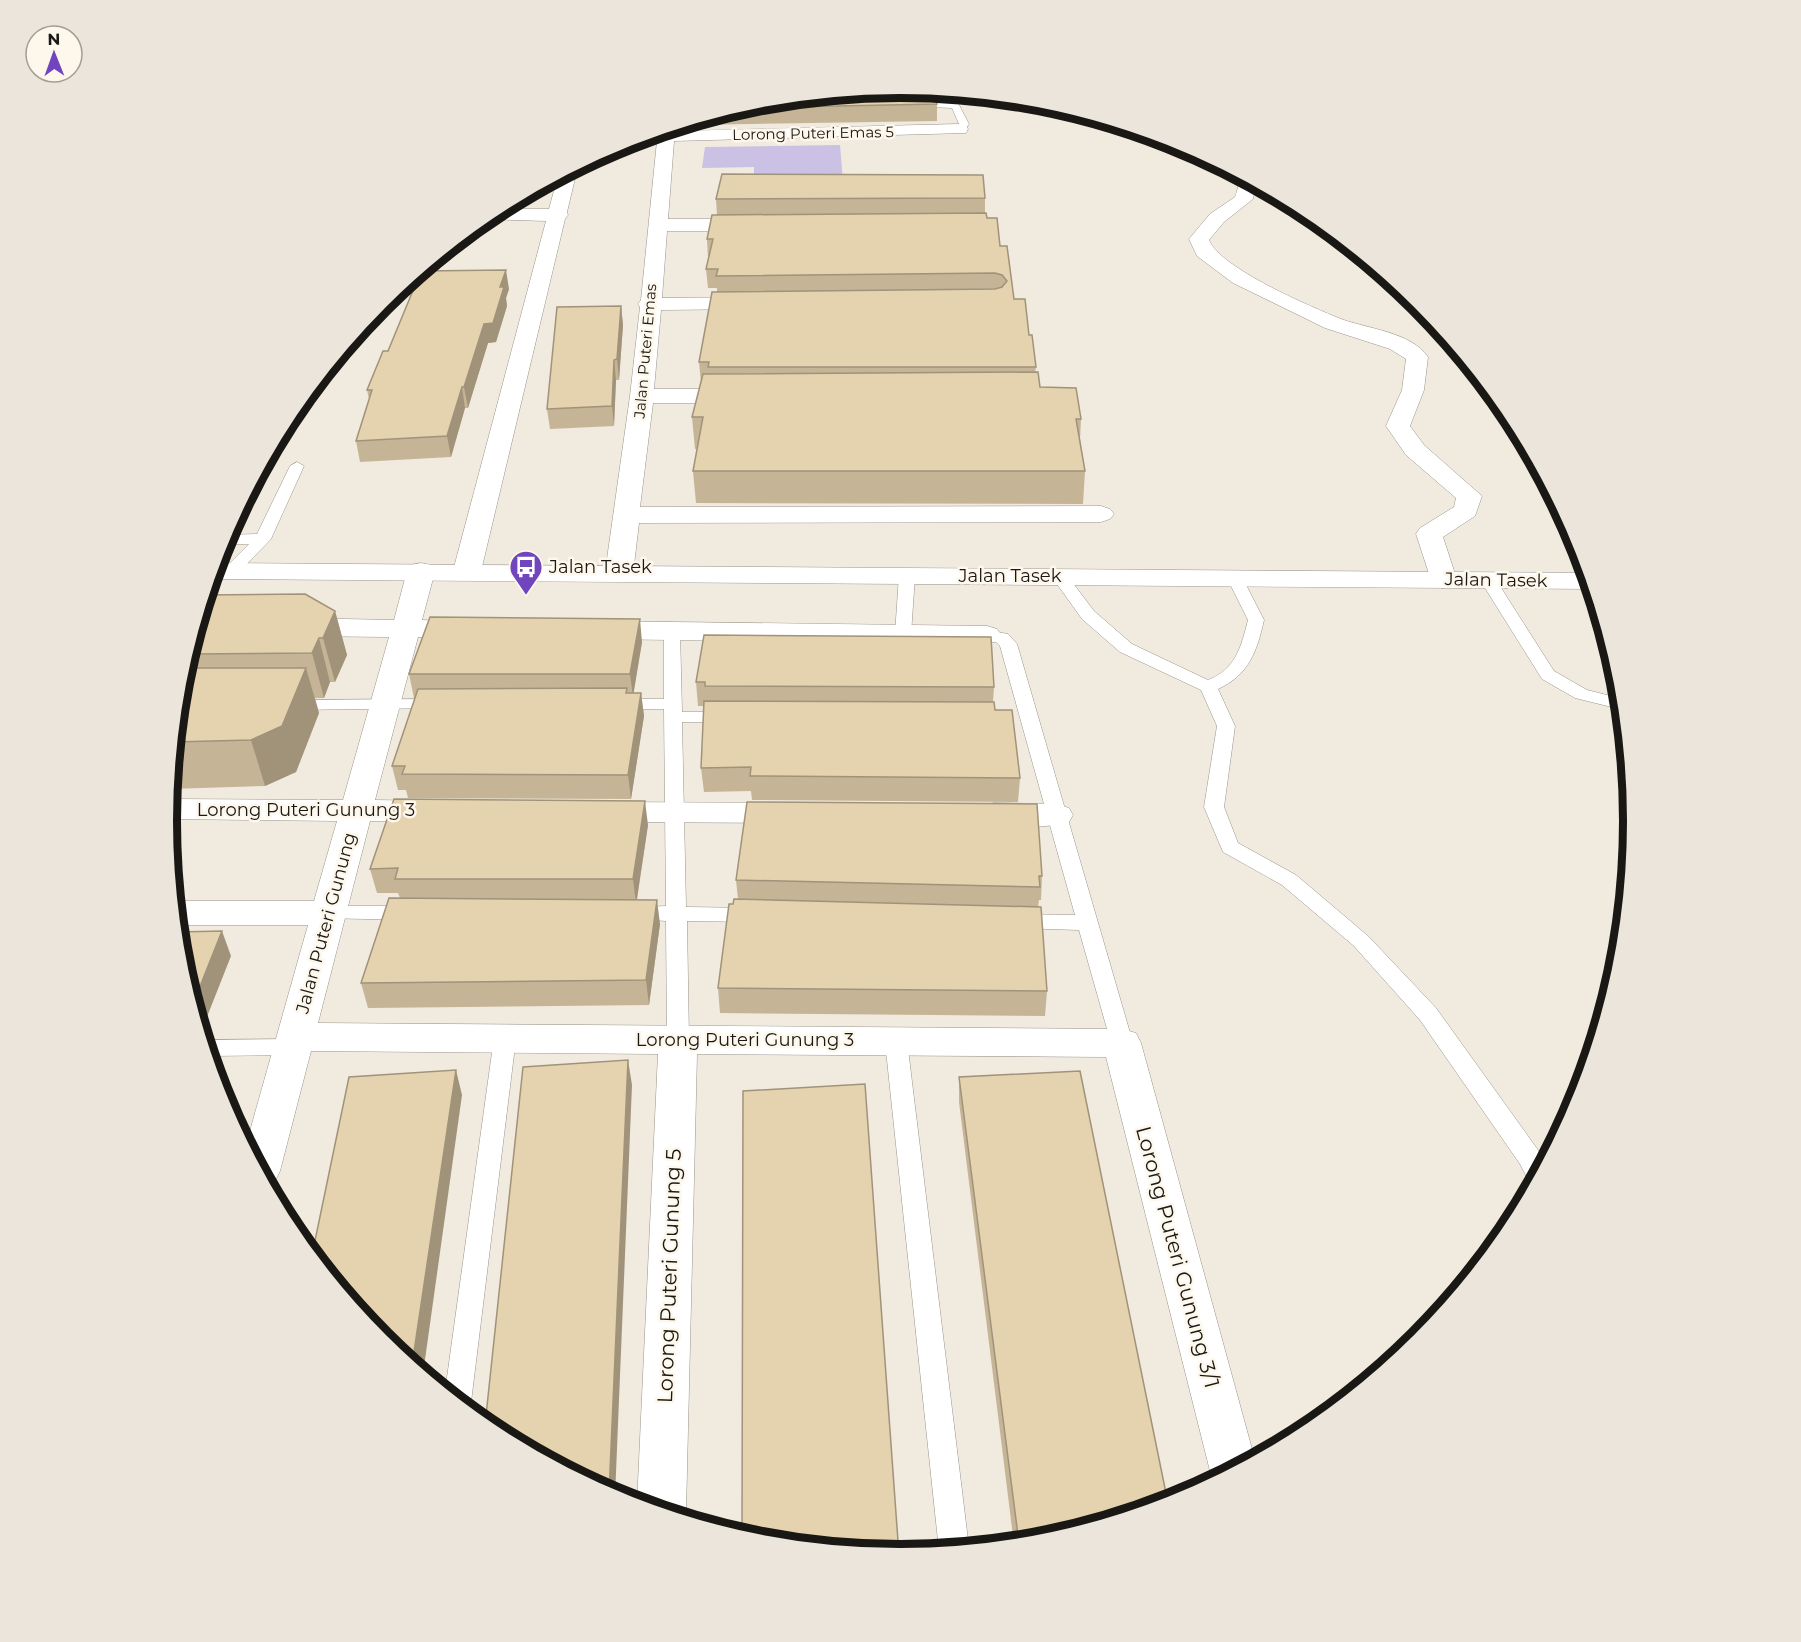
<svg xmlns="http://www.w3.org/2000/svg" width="1801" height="1642" font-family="Montserrat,sans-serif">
  <rect width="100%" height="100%" fill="#f0eadf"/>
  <path fill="#cac1e4" d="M840,145L843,181L754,182V167L702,168L705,147Z"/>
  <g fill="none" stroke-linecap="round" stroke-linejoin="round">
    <g stroke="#9a958b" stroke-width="1">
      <path id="service" d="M910,101L958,103L969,124L964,131H956L959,124L952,108L907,106V102Z
        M297,462L304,466L271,539L237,574H225L223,571L225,568L249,544H221L225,535L257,534L290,466Z
        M907,571L915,576L911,634L903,639L895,634L899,576Z
        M1060,572L1066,574L1094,611L1132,644L1208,680C1236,669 1241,647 1248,620L1227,578L1229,575H1241L1264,620C1257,651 1249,675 1218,689L1235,726L1224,807L1238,843L1296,875L1368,936L1436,1008L1538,1150L1545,1164L1535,1184L1530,1183L1520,1164L1420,1020L1354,946L1282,885L1223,852L1204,807L1217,726L1201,690L1120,652L1082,619L1052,577Z
        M1488,575L1496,580L1554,671L1587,690L1623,699L1624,710L1575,698L1542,679L1480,580Z
        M672,626L680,631L682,712H730L739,717L730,722H682L686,907L752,908L759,910L762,915L759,920L752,922L687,921L689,1040L686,1046L678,1048L670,1046L667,1040L666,921L625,918L622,913L625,908L666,906L664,709H617L608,704L617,699H664V631Z
        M987,630L1008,634L1017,644L1133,1043L1130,1049L1122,1051L1114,1049L1111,1043L1079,930L1016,928L1009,926L1006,921L1009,916L1016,914L1075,915L1000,646L996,642L981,639L979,635Z
        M438,699L447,704L444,708L290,710L281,705L290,700Z
        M329,906H410L417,908L420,913L417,918L410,920L322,918L319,913L322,908Z
        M505,1030L513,1032L516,1038L471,1402L467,1410L445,1392L494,1038L497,1032Z
        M896,1033L904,1035L907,1041L969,1548L939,1550L885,1041L888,1035Z
        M292,1039L300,1041L303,1047L300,1053L292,1055L209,1056L204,1040Z"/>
    </g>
    <g stroke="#9a958b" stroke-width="1">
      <path id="minor" d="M960,124L966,125L968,129L966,133L674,141L668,219H754L764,225L754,231H667L662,298L755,297L762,299L765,303L762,307L755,309L661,310L654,389H742L750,391L754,396L750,401L742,403H653L640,507L1101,506L1110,509L1114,514L1110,519L1101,522L639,523L633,573L629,579L619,581L609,579L605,573L630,396L640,307L638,304L641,300L658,131L674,126L675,131Z
        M575,167L577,170L567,212L568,215L565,219L481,571L477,577L467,579L457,577L453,571L546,221L482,219L495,209H549L558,176Z
        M1242,175L1256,183L1253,199L1224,222L1209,240C1220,268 1311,307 1341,319C1368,329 1411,332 1428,357L1424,390L1410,426L1424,445L1482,496L1475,516L1443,537L1457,580L1453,586L1443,588L1433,586L1416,534L1420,528L1454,507L1456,498L1406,455L1386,426L1402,390L1406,359L1390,349L1325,328L1233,283L1197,256L1189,239L1210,214L1235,197Z
        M421,563L431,565L435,571L422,620L481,623L485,629L481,635L471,638L418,637L375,800L436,801L448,804L452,811L448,818L436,821H370L318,1023L1122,1029L1136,1033L1141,1043L1255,1460L1214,1481L1210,1471L1106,1057L697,1054L686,1512L683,1518L637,1504L658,1054L311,1051L280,1171L274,1183L267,1185L246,1145L308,925H177L174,901H314L337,821L168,819L169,799L343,800L389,637L294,636L284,633L280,627L284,621L294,618L394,620L407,571L411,565Z
        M597,621L987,626L997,629L1001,635L997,641L987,644L597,639L587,636L583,630L587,624Z
        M601,802L790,803L802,806L806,813L802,820L790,823L601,822L589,819L585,812L589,805Z
        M994,803L1057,804L1069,808L1073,815L1069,822C1044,829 1007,828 982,821L978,814L982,807Z"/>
    </g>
    <g stroke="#9a958b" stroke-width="1">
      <path id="secondary" d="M215,563L1589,573L1593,589L213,579H211Z"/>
    </g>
    <use href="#service" fill="#fff" fill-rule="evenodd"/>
    <use href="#minor" fill="#fff" fill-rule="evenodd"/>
    <use href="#secondary" fill="#fff" fill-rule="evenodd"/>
  </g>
  <path fill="#c5b596" d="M901,87L932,90V92L937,104V121L693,125L692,121L758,101Z
    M985,198V213L1000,246L1014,299L1029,335L1036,367L1035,373L1040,387L1081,419L1080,439L1085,471L1083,504L696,503L693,471L697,449H695L692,417L701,383L699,362L717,292V288H708L706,269L709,258H708L707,239L717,215L716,199Z
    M509,289L506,298L507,306L496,342L488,343L468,408H465L451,457L360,462L356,441L369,399L367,390L388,351Z
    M621,306L623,325L619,380H616L614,426L550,429L547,409Z
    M206,595L335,611L347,655L335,682H330L324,698H315L319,713L296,772L265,786L170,789L181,677Z
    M642,642L633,693H641L644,716L631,799L408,798L406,790H398L392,766L415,698H414L409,674Z
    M696,682L994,687L993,702L995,710L1020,778L1018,802L752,800L751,791L704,792L701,768L704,706H698Z
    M648,825L637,900L660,924L649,1005L368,1008L361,983L400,898L398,893H377L370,869Z
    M1042,876L1041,900H1039L1038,907L1047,991L1045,1016L720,1013L718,988L738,899L736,880Z
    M959,1077L1043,1541L1014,1544L959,1102Z"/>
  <path fill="#a0937a" d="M506,270L509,289L506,298L507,306L496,342L488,343L468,408L464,387L484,324L500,287Z
    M621,306L623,325L619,380L617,359Z
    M614,360L616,380L614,426L612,406Z
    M462,387L465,408L451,457L447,436Z
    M335,611L347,655L335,682L323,638Z
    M640,619L642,642L633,697L630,674Z
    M319,638L330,682L324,698L312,653Z
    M306,668L319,713L296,772L265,786L251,740Z
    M641,693L644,716L631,799L628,775Z
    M645,801L648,825L636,904L633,879Z
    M657,900L660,924L649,1005L646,980Z
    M222,931L231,956L201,1032L193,1004Z
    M628,1060L632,1085L615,1497L609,1494Z
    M456,1070L462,1095L423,1374L412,1365Z"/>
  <path fill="#e5d2ae" stroke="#a0937a" stroke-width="1.5" d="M847,92H934L937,104L735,108L758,101Z
    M722,174L983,175L985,198L716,199Z
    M986,213L987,218H997L1000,246H1007L1014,299H1025L1029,335H1032L1036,367H708L709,362H699L712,292L995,289L1002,287L1007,281L1002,275L995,273L716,276L718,269H706L713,239H707L712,215Z
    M506,270L500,287H504L493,323L484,324L464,387H462L447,436L356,441L372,390H367L383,351H388L421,271Z
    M621,306L617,359L614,360L612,406L547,409L557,307Z
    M1038,372L1040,387L1076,388L1081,419H1076L1085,471H693L703,417H692L703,374Z
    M305,594L335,611L323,638H319L312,653L188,654L206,595Z
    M430,617L640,619L630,674H409Z
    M704,635L991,637L994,687L705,686V682H696Z
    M184,668H306L282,726L251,740L174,742L181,677Z
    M627,688L626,693H641L628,775L402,774L405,766H392L418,689Z
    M704,701L994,702L995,710H1012L1020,778L750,776L751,767L701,768Z
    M394,799L645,801L633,879H395L398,868L370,869Z
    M747,802L1037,804L1042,876H1039L1040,887L736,880Z
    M389,898L657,900L646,980L361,983Z
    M734,899L1041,907L1047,991L718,988L729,904H733Z
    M222,931L193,1004L181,964L177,932Z
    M628,1060L609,1494L492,1431L485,1425L523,1067Z
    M456,1070L412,1365L381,1340L312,1255L349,1077Z
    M1080,1071L1168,1503L1043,1541L1019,1543L959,1077Z
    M865,1084L899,1555L757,1541L742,1536L743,1091Z"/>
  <defs>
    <g id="bus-pin" transform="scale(1.725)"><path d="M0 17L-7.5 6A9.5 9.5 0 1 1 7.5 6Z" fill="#7145bd" stroke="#fdf7ec"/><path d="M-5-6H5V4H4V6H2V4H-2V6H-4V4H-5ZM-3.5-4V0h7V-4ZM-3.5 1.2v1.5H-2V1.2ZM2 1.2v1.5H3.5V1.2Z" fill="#fff"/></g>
  </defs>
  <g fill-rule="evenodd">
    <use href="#bus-pin" x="526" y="567"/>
  </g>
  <g text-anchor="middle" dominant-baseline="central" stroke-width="5" stroke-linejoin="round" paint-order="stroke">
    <g font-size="15" fill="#1a1814" stroke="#fdf7ec">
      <text transform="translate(813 133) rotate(-1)">Lorong Puteri Emas 5</text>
      <text transform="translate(645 351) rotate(-85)">Jalan Puteri Emas</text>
    </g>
    <g font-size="18" fill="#1a1814" stroke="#fdf7ec" text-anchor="start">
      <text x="549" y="567">Jalan Tasek</text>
    </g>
    <g font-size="18" fill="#1a1814" stroke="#fdf7ec">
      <text x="1010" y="576">Jalan Tasek</text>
      <text transform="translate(1496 580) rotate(1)">Jalan Tasek</text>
      <text x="306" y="810">Lorong Puteri Gunung 3</text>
      <text transform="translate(326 923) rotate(-75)">Jalan Puteri Gunung</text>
      <text x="745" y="1040">Lorong Puteri Gunung 3</text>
    </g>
    <g font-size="21" fill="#1a1814" stroke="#fdf7ec">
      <text transform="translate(1178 1257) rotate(75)">Lorong Puteri Gunung 3/1</text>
      <text transform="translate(669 1276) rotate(-88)">Lorong Puteri Gunung 5</text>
    </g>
  </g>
  <path d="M0 0H1801V1642H0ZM177 821a723 723 0 1 1 1446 0a723 723 0 1 1-1446 0Z" fill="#ebe5db" fill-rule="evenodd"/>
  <path fill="none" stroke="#1a1814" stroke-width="8" d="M177 821a723 723 0 1 1 1446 0a723 723 0 1 1-1446 0Z"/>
  <g transform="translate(54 54) rotate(359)"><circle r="28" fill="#fdf7ec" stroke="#a29e96" stroke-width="1.5"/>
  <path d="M0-4.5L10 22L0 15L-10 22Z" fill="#7145bd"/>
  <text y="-9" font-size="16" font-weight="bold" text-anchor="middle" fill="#1a1814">N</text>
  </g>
</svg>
